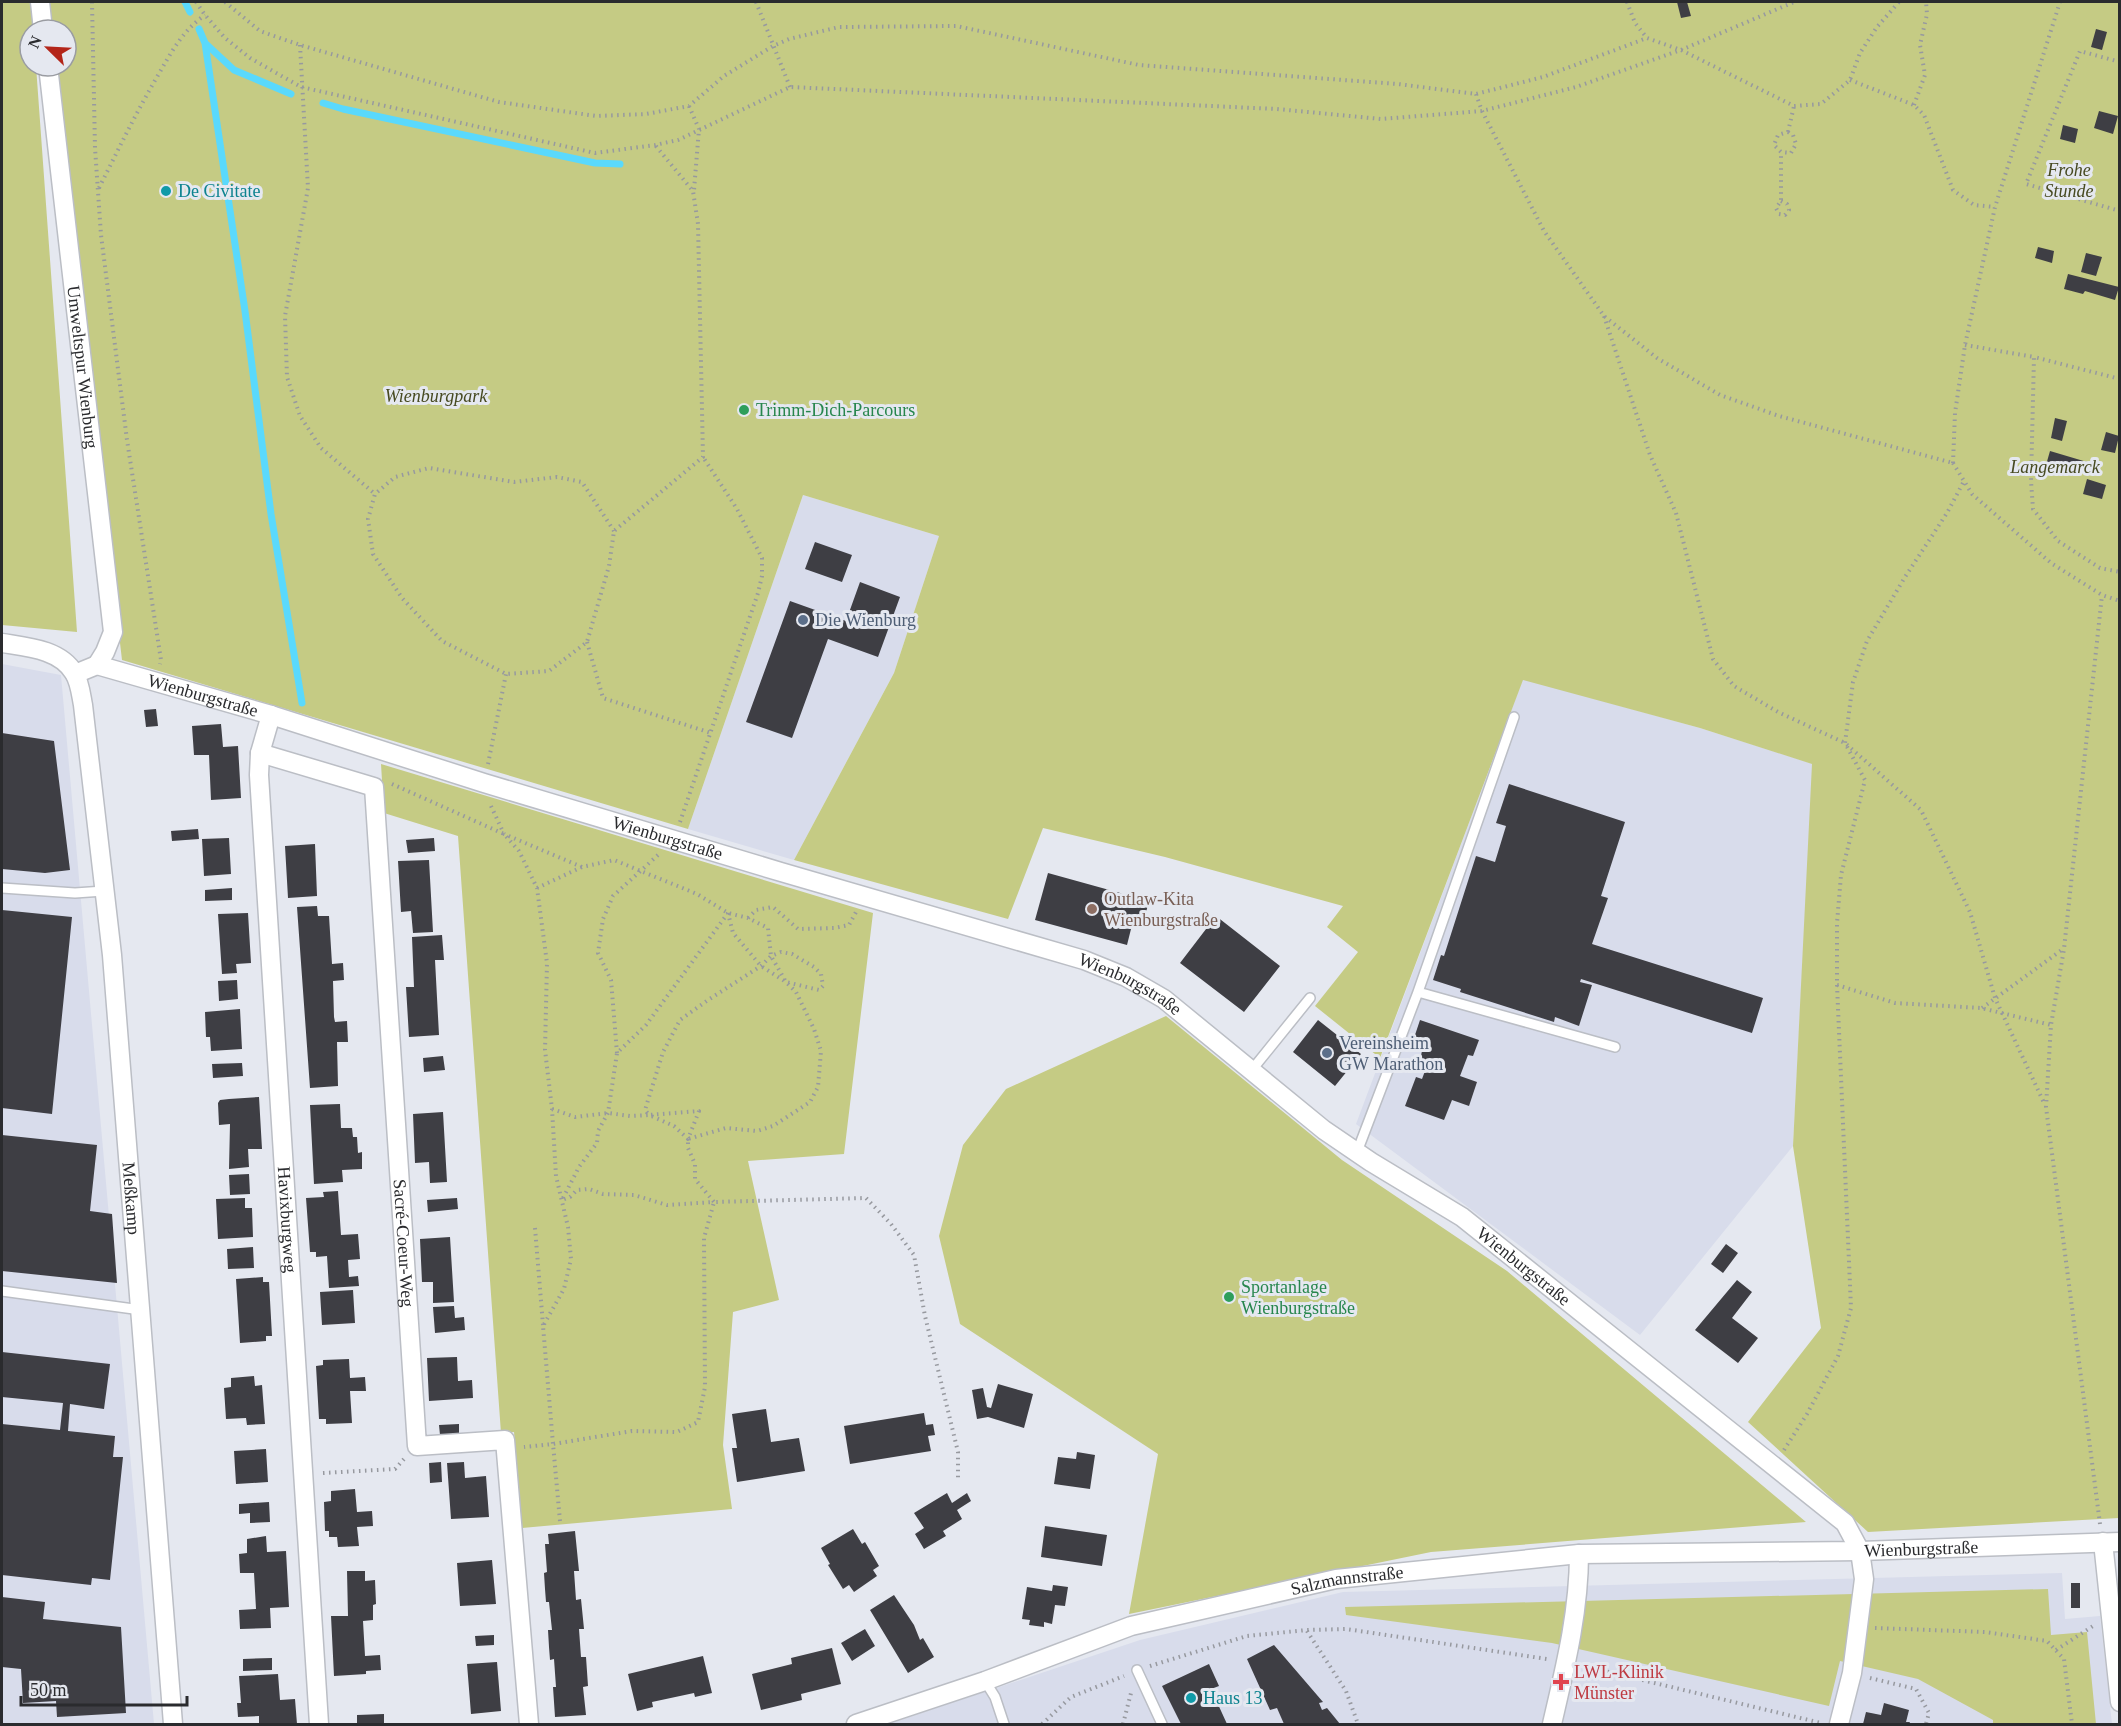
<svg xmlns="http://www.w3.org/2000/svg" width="2121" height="1726" font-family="Georgia,serif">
  <rect width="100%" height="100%" fill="#e5e8f0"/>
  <path fill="#d8dceb" d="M803,495L939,536L894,673L794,860L688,829Z
    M2,664L61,675L154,1724H2Z
    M1523,679L1700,728L1813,764L1793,1146L1640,1335L1356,1124Z
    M2062,1573L2065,1619L2100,1616L2112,1724H889L1140,1640L1343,1592Z"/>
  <path fill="#c5cb84" d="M2,2H31L33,30H30V66H36L77,632L2,625Z
    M45,2H2119V1518L1868,1532L1748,1422L1821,1328L1793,1146L1812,764L1700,728L1523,680L1380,1058L1315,1006L1358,952L1327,927L1343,906L1165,857L1043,828L1008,919L794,860L894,673L939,536L803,495L688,829L122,660L53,66H66V30H49Z
    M381,764L873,913L844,1154L748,1161L779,1300L733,1312L723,1445L732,1509L522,1528L514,1432L501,1433L458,836L384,813Z
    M1166,1016L1342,1160L1507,1271L1806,1522L1431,1552L1129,1614L1158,1454L960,1324L939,1236L963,1145L1006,1089Z
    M2048,1589L2051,1635L2087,1632L2096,1724H1993V1720L1918,1679L1840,1661L1829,1706L1552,1643L1346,1615L1345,1607Z"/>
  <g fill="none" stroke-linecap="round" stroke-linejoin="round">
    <path stroke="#5ad9fc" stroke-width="7" d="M185,2L190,12
      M199,29L205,43L245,311L271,514L302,703
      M205,43L234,70L291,94
      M323,103L343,109L595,163L620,164"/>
  </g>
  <path fill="#3e3e44" d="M1677,2H1687L1691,16L1681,18Z
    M2096,29L2107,32L2102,50L2091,47Z
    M2099,111L2118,116L2113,134L2094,128Z
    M2063,125L2078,129L2075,143L2060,139Z
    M2038,247L2054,251L2052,263L2035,258Z
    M2086,253L2102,257L2096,276L2081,272Z
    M2068,274L2119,287L2115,300L2085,291L2083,294L2064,289Z
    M2055,418L2067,421L2062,441L2051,438Z
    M2106,432L2119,436L2115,453L2101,450Z
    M2050,451L2087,462L2084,473L2046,465Z
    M2087,479L2106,485L2102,499L2083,494Z
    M815,542L852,555L842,582L805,569Z
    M860,582L900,597L878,657L828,639L792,738L746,722L790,601L846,621Z
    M156,709L158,726L146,727L144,710Z
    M221,724L223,747L238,746L241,798L211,800L209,755H194L192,726Z
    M2,733L54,741L70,870L45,873L2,869Z
    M1509,784L1625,822L1601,896L1608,898L1592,944L1763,998L1752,1033L1581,979L1580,982L1592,985L1579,1026L1555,1017L1554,1022L1460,992L1461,989L1433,980L1441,955L1444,956L1476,856L1495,862L1506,826L1496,823Z
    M198,829L199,839L172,841L171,831Z
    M229,838L231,874L204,876L202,839Z
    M434,838L435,851L408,853L406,840Z
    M315,844L317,896L288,898L285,846Z
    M429,860L433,932L413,933L411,911L401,912L398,861Z
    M1048,873L1149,901L1144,920L1134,917L1127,945L1035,920Z
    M232,888V900L205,901V890Z
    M317,906L318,916H329L332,964L343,963L344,980L333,981L334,1017L335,1022L347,1021L348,1042H337L338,1086L310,1088L297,907Z
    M2,910L72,917L52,1114L2,1108Z
    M248,913L251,963L236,964L237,973L222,974L218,914Z
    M1216,916L1280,966L1244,1012L1180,963Z
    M442,935L444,960H435L439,1035L409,1037L406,987H414L412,937Z
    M237,980L238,999L219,1001L218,981Z
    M240,1009L242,1049L211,1051L210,1037H206L205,1012Z
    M1318,1020L1361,1054L1335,1086L1293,1052Z
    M1420,1020L1479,1040L1473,1056L1468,1055L1460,1076L1477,1082L1469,1106L1452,1100L1444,1120L1405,1106L1416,1077L1422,1079L1428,1063L1420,1060L1422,1051L1411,1047Z
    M443,1056L445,1070L424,1072L423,1058Z
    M242,1063L243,1076L213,1078L212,1064Z
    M259,1097L262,1149H248L249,1167L229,1169L230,1124L219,1125L218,1103L220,1100L229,1099Z
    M340,1104L341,1128H352L353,1137H357L358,1153L362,1152V1169L342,1170L343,1182L314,1184L310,1105Z
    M443,1112L447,1182L430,1183L429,1162L415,1163L413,1114Z
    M2,1135L97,1145L90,1211L112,1214L117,1283L2,1271Z
    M249,1174L250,1194L230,1195L229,1175Z
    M338,1191L341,1235L358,1234L360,1259L348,1260L349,1277L358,1276L359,1286L329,1288L327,1256L316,1257V1252H310L306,1198L324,1197L323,1192Z
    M245,1198V1208H252L253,1237L218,1239L216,1199Z
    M457,1198L458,1209L428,1212L427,1200Z
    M450,1237L454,1302L433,1303V1282H422L420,1239Z
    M1726,1244L1738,1253L1723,1273L1711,1264Z
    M253,1247L254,1268L228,1269L227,1249Z
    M263,1277V1282H269L272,1336H266V1341L240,1343L236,1279Z
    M1737,1280L1752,1292L1732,1318L1758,1338L1738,1363L1695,1330Z
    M353,1290L355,1323L322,1325L320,1292Z
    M454,1306L455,1318L464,1317L465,1330L435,1333L433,1307Z
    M2,1352L110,1364L104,1409L70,1404L68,1431L115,1436L113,1457H123L110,1580L92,1578L91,1585L2,1575V1424L60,1430L63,1403L2,1397Z
    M457,1357L458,1381L472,1380L473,1398L429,1401L427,1358Z
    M349,1359L350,1378L365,1377L366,1391H350L352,1423L326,1424V1419H319L316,1366L323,1365V1360Z
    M254,1376L255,1386L262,1385L265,1424L247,1425L246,1418L226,1419L224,1388L231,1387V1378Z
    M998,1384L1033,1394L1024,1428L988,1417L977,1419L972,1390L983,1388L987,1407L991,1408Z
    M766,1409L771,1442L799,1438L805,1471L737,1482L732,1448H737L732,1414Z
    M924,1413L926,1425L933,1424L935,1435L928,1436L931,1451L850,1464L844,1426Z
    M459,1424V1434L440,1435L439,1425Z
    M266,1449L268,1482L236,1484L234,1451Z
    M1077,1452L1095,1455L1090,1489L1054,1484L1058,1457L1076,1459Z
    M441,1462L442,1482L430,1483L429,1463Z
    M464,1462L465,1478L486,1476L489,1517L451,1519L447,1463Z
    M355,1489L357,1512L372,1511L373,1526L357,1527L359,1546L338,1547L337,1537H329V1531H325L324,1502L331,1501V1491Z
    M947,1493L952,1503L967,1493L971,1501L957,1510L962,1519L943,1531L946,1536L924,1549L915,1534L924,1528L914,1513Z
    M269,1502L270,1522L250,1523V1513L239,1514V1504Z
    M1045,1526L1107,1535L1102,1566L1041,1557Z
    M853,1529L862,1544L865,1542L879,1566L873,1570L877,1576L854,1592L849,1585L843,1589L828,1565L830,1564L821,1548Z
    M575,1531L579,1571H574L576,1600L581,1599L584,1629H579L581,1657H586L588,1686L583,1687L586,1715L555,1717L553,1687H556L554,1659L550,1660L549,1647L548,1630H552L549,1602H546L545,1589L544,1573L547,1572L545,1544H549L548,1534Z
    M266,1536L267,1552L286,1551L289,1607L270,1608L271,1628L240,1629L239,1610L256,1609L254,1573H240L239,1554L247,1553V1539Z
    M492,1560L496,1604L460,1606L457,1563Z
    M347,1571H365V1581L375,1580L376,1604L373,1605V1620L363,1621L365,1656L380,1655L381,1670L366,1671V1674L334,1676L331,1616H348Z
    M2071,1583H2080V1608H2071Z
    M1053,1585L1068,1587L1065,1606L1055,1605L1052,1624L1044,1622V1627L1029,1625L1030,1620L1022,1619L1027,1587L1052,1591Z
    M894,1595L914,1625L920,1640L923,1638L934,1657L908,1673L870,1610Z
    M2,1597L45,1602L43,1619L121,1627L126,1713L57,1717L56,1701L23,1703L21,1669L2,1667Z
    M865,1629L875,1646L852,1661L841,1643Z
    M494,1635V1645L476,1646L475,1636Z
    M1274,1645L1323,1702L1319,1703L1322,1710L1327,1708L1340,1724H1284L1277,1708L1270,1710L1247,1659Z
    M832,1648L841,1684L801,1694L802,1700L761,1710L752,1674L792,1664L791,1658Z
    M703,1656L712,1693L695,1697L694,1693L652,1702L653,1707L637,1711L628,1674Z
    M272,1658V1670L243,1671V1659Z
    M497,1662L501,1711L471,1714L467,1664Z
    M1209,1664L1219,1686L1211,1689L1227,1724H1181L1162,1686Z
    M278,1674L280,1700L295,1699L297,1724H259V1716L238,1717L237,1703H241L239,1676Z
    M1884,1703L1909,1710L1906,1722H1910L1909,1724H1863L1866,1712L1881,1715Z
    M384,1714V1724H357V1715Z"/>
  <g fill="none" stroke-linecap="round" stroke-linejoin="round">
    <g stroke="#bbbec5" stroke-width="12">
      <path id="service" d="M2,888L75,893L104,891
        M1418,992L1514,717
        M1251,1071L1310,998
        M1357,1152L1418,992L1615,1047
        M2,1291L141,1310
        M1137,1670L1162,1724
        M985,1681L995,1697L1004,1724"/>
    </g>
    <g stroke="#bbbec5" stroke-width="21">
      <g id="minor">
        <path d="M40,2L43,30"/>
        <path id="s1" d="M48,66L113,632L105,652L97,665"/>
        <path id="s2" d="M2,643C26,647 60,649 74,673C80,682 81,695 83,705L112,955L173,1724"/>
        <path id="s3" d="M75,674L97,665L271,715L484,783L781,872L1084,960L1126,977L1164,999L1324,1130L1371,1162L1462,1217L1845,1523L1860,1551L1864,1579L1852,1673L1839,1724"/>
        <path id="s4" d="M271,715L260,753L259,775L319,1724"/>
        <path id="s5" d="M260,753L374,787L417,1446L505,1440L529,1724"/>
        <path d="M2103,1542L2120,1702"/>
        <path id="s6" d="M856,1724L985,1681L1131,1626L1336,1579L1579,1554L1860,1551L2120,1542"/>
        <path d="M1552,1724C1565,1668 1579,1612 1579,1554"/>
      </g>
    </g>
    <path stroke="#97999f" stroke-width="4" stroke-dasharray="1.5 4.5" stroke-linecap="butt" d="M92,2L95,148L101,235L127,440L161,660L160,664
      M196,2L205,15L225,38L250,58L301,87L595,153L655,145L678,140L790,87L1277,109L1381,119L1482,111L1576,87L1681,50L1794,2
      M225,2L260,31L300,45L499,102L596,116L646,114L689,106L724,76L773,46L789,39L839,27L956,26L1139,65L1398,84L1476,94L1543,77L1647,38
      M756,2L790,87
      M1627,2L1635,23L1647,38L1681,50L1794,106L1821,104L1850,80L1860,53L1877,27L1899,2
      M300,45L308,188L285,316L287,377L300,416L321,448L375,494
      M2120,62L2080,51L2026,184L2120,211
      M1850,80L1914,105L1924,115L1953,190L1974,205L1995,207
      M1476,94L1482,111L1544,231L1604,316L1657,358L1720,395L1779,416L1953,463
      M1914,105L1925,75L1920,45L1927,14L1926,2
      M689,106L699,129L694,190
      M1788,132L1793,135L1796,144L1791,153L1781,152L1774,145L1778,135Z
      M1788,132L1794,106
      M99,188C118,150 136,113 157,77C171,53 182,31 205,15
      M1781,201L1787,204L1789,210L1785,215L1779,214L1776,208L1781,201V152
      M1604,316L1650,455L1676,513L1713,659L1734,686L1778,712L1845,743L1921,810L1970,912L1995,998L2045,1105
      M1965,345L2034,357
      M2120,379L2034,357L2031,481L2033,509L2058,541L2100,568L2120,572
      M1953,463L1955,413L1965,345L1995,207L2060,2
      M1953,463L1972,494L2051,563L2102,595L2120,601
      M614,531L582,482L557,477L514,482L429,468L395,477L375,494L368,519L373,554L402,598L442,641L506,674L549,671L587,642L609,566L614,531L703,457L698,224L693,191L655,145
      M587,642L603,698L711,733
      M488,764L506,674
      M392,784L504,834L519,851L537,888L547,963L545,1050L552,1109L556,1176L568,1227L571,1259L564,1289L543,1326L553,1444L524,1447
      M491,806L504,834L582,867L614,860L697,894L728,913L748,918L768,928L771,956L786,982L796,992L814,1029L821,1051L818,1087L810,1102L773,1126L757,1131L726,1128L688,1139V1148L695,1164V1179L714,1202L667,1205L634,1195L603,1194L589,1189L577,1190L570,1197L562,1200L579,1167L597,1143L598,1131L608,1113L617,1053L646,1025L728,913
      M680,822L758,593L762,576V558L737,509L703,457
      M537,888L582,867
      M748,918L756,910L773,907L798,929L834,928L849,925L856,912
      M1837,985L1895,1003L1981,1008L2051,1025
      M1982,1008L2063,949
      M617,1053L611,980L598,953L603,919L613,896L658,855
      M552,1109L575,1117L608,1113L630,1116L649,1115L674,1126L688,1139L699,1111L649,1115L645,1110L663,1052L680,1020L708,1000L761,966L771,956L781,952L792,954L814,967L821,974L823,986L819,990L786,982L761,966L733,933L728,913
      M535,1228L543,1325
      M1784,1450L1807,1414L1838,1356L1851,1308L1837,985V923L1841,875L1865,780L1845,743L1853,682L1867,641L1905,577L1947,513L1964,481
      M323,1473L395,1469L404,1459
      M560,1521L553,1444L632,1431L677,1432L698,1422L705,1387L704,1238L714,1202L866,1198L891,1224L914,1255L925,1316L958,1452V1479
      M2100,1524L2046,1107L2051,1025L2064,949L2102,595
      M1875,1628L1985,1632L2047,1641L2064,1659L2072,1724
      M1307,1631L1346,1691L1358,1724
      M2056,1650L2093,1626
      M1150,1666L1247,1636L1307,1630L1346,1629L1547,1659
      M1584,1666L1821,1723
      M1870,1678L1916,1689L1929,1713L1926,1724
      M1042,1724L1071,1697L1124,1676
      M1123,1724L1131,1693"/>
    <use href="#service" stroke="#fff" stroke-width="9"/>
    <use href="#minor" stroke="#fff" stroke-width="18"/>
  </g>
  <g fill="#0f9aa8" stroke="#e5e8f0" stroke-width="2">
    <circle cx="166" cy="191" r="6"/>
    <circle cx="1191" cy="1698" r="6"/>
  </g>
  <g fill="#2e9e5b" stroke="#e5e8f0" stroke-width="2">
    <circle cx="744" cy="410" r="6"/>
    <circle cx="1229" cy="1297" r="6"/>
  </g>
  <g fill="#5c6f8a" stroke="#e5e8f0" stroke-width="2">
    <circle cx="803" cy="620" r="6"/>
    <circle cx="1327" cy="1053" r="6"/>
  </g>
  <circle fill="#8d6e63" stroke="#e5e8f0" stroke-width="2" cx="1092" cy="909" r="6"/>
  <path fill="#e0444e" stroke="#e5e8f0" stroke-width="2" d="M1558 1673h6v6h6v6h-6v6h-6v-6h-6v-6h6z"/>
  <g text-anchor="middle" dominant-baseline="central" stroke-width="6" stroke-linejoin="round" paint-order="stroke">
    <g font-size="18" font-style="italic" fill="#474a21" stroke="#e5e8f0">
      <text x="2069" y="170">Frohe<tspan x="2069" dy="21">Stunde</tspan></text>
      <text x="436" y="396">Wienburgpark</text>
      <text x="2055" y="467">Langemarck</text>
    </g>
    <g font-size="18" fill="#0d838f" stroke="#e5e8f0" text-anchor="start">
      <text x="178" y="191">De Civitate</text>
      <text x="1203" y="1698">Haus 13</text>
    </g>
    <g font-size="18" fill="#2a2b2e" stroke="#e5e8f0">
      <text stroke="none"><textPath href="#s1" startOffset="303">Umweltspur Wienburg</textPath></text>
      <text stroke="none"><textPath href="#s3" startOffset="134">Wienburgstraße</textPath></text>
      <text stroke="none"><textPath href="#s3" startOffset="620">Wienburgstraße</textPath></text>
      <text stroke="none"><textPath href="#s3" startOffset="1106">Wienburgstraße</textPath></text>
      <text stroke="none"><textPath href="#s2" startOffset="610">Meßkamp</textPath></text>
      <text stroke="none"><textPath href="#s4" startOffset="507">Havixburgweg</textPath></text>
      <text stroke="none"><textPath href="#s5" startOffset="576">Sacré-Coeur-Weg</textPath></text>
      <text stroke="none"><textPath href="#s3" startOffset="1592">Wienburgstraße</textPath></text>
      <text stroke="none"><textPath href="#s6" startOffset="1089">Wienburgstraße</textPath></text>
      <text stroke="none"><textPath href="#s6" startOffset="513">Salzmannstraße</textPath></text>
    </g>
    <g font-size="18" fill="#27864d" stroke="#e5e8f0" text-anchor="start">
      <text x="756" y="410">Trimm-Dich-Parcours</text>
      <text x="1241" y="1287">Sportanlage<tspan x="1241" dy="21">Wienburgstraße</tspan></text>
    </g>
    <g font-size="18" fill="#4e5e75" stroke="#e5e8f0" text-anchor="start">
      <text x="815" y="620">Die Wienburg</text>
      <text x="1339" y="1043">Vereinsheim<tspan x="1339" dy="21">GW Marathon</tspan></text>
    </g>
    <g font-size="18" fill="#785e54" stroke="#e5e8f0" text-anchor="start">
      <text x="1104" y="899">Outlaw-Kita<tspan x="1104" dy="21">Wienburgstraße</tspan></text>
    </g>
    <g font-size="18" fill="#be3a42" stroke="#e5e8f0" text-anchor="start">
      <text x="1574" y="1672">LWL-Klinik<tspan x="1574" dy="21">Münster</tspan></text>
    </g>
  </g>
  <rect width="2121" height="1726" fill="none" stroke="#2a2b2e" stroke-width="6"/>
  <g transform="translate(48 48) rotate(294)"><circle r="28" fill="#e5e8f0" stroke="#9a9ca2" stroke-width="1.5"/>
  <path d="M0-4.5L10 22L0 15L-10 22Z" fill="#b32519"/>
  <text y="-9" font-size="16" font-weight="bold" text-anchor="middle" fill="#2a2b2e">N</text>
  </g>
  <path d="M21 1696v9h166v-9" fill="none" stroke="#2a2b2e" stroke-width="3"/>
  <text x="30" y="1696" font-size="18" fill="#2a2b2e" stroke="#e5e8f0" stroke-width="4.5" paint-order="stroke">50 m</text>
</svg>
